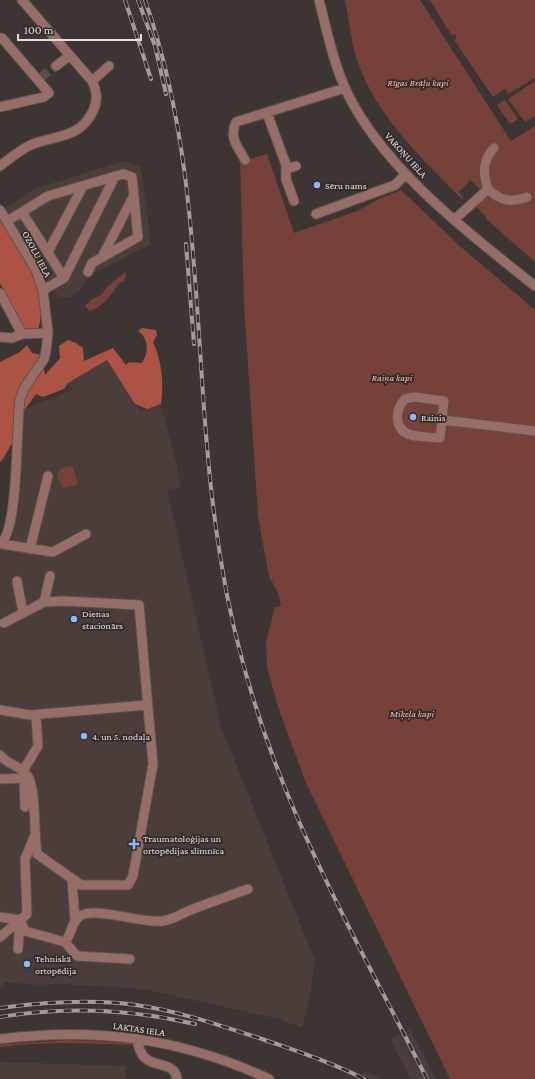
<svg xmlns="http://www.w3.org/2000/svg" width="535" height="1079" font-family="'Crimson Pro',serif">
  <rect width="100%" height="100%" fill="#3d3534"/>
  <path fill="#4b3d3a" d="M124,161L141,167L151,244L89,276L82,288L76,294L69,297L59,298L5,208L37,188Z
    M107,360L140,411L161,404L177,466L181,487L167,490L221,727L315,961L309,1001L302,1028L279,1019L144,989L59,984L39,985L4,982V987H0V550L11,548L24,409L73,390L68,383Z
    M410,1029L436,1079H411L390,1039Z
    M0,1062L126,1066V1079H0Z
    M364,1070L381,1079H361Z"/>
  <path fill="#764138" d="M345,0H420L511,141L535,126V262L486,219V216L475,206L480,189L470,180L459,192L463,197V200C421,157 375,116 356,57C351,39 349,19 345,0Z
    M430,0H535V78L508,94L505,89L493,97L454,40L457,38L455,34L452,36Z
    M535,81V116L525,122L508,99Z
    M505,100L518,119L510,124L497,105Z
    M267,154L294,233L357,211L381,198L401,190L461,247L535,310V1079H450L306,783L278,707L267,667L266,642L275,607L281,606L278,593L269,576L258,516L244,304L240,160L250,159Z
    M125,272L126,275L124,281L119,283C111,295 104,306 90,311L85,306L92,299L101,295L108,286Z
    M73,466L78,485L63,488L58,479L57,473L63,468Z
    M70,1040L128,1043L132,1045C88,1043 44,1041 0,1047V1045L9,1044Z"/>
  <path fill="#ac5345" d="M0,215C18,249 51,290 38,330H25L0,283Z
    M142,328L156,330L157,335L153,342C162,362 164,383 161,404L147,409L135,404L107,360L68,383L64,389L43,397L36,394L20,416V429L3,459L0,462V362L20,352L27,345L32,353L41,355L45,375L60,358L59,346L68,340L76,343L83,348L84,361L113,348L126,365L129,362L142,363C149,352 149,339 138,331Z"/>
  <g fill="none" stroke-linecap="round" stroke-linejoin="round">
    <path stroke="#564e4d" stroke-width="9" stroke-dasharray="9 4.5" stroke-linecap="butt" d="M41,77L56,66"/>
    <g stroke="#5b5352" stroke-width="11">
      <path id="minor" d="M319,0C328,35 335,72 353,104C393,176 471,235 535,286
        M0,38H2L49,93L44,97L0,107
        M56,66L69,56
        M92,81L109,66
        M267,113L286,165V179L294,201
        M245,160C237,145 229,138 236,122L345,88
        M0,166C10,158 21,149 33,144C58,135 80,138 93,111C98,101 97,91 92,81L22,0
        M286,169L296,166
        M488,189C500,201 511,203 527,197
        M0,210L36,270L43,290L48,333L46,351L44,359L25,387L20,399C16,425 19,532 0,544
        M316,214L395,185L406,174
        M12,218L22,212
        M454,220L488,189C483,174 482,161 494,148
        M48,252L83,186
        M102,257L133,197
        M64,278L115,176
        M43,290L64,278L22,212L48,196L123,174L132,177L138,237L92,263L88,272
        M0,293L22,334
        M0,337L12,338L22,334L48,333
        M414,397L444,401L440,438C431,437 420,437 411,435C393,430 395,409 405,399Z
        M443,420L535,431
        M2,544L53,552L86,534
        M30,549L48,476
        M17,581L23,613
        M4,623L44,602L50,576
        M0,710L30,715L147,705
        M0,755C7,765 23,766 29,778C36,795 34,834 37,854L81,885H128L133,876L153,764L139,605L64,601L44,602
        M23,771L38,746L36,715
        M0,779L29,778
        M25,807L24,782L29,778
        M72,879L75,922
        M0,917L20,920L27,914L25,859L34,837
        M20,920L25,931L65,942C72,934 71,922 80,916C95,906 143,924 162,921C173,920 183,913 193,909C211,902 229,896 248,889
        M0,937L20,920L18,949
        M65,942L77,956L130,959
        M136,1038C139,1046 140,1056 148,1060C159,1067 175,1063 177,1079
        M0,1039C96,1027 181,1038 269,1079"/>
    </g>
    <use href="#minor" stroke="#976e67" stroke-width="9"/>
    <g stroke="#a39c9b" stroke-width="4">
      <path id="rail" d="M125,0L151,79
        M138,0L155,46L166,94
        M145,0C208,178 190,370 220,555C233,641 258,724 292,805C331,898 381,988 427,1079
        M186,244L194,344
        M0,1008C45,1002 91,999 136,1005C179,1011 221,1026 262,1039C296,1051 331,1062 364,1079
        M0,1017C66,1006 130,1009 195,1024"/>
    </g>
    <use href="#rail" stroke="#332b2a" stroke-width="2.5" stroke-dasharray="8" stroke-linecap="butt"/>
  </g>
  <g fill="#89bafc" stroke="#332b2a" stroke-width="1.5">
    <circle cx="317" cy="185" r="4"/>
    <circle cx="413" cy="417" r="4"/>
    <circle cx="74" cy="619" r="4"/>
    <circle cx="84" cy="736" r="4"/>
    <path d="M132 838h4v4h4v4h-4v4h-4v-4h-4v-4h4z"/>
    <circle cx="27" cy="964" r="4"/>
  </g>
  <g text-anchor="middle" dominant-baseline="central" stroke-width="3.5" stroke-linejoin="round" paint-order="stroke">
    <g font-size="10" font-style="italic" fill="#f0beb5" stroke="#332b2a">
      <text x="418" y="82">Rīgas Brāļu kapi</text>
      <text x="392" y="377">Raiņa kapi</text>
      <text x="412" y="713">Miķeļa kapi</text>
    </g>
    <g font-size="10" fill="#e3dedd" stroke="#332b2a">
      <text transform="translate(406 155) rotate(48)">VAROŅU IELA</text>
      <text transform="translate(37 254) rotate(62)">OZOLU IELA</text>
      <text transform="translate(139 1029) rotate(8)">LAKTAS IELA</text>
    </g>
    <g font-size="10" fill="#e3dedd" stroke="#332b2a" text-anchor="start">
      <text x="325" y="185">Sēru nams</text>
      <text x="421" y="417">Rainis</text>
      <text x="82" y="613">Dienas<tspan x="82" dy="12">stacionārs</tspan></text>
      <text x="92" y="736">4. un 5. nodaļa</text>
      <text x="143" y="838">Traumatoloģijas un<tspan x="143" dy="12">ortopēdijas slimnīca</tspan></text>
      <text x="35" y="958">Tehniskā<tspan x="35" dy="12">ortopēdija</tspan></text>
    </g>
  </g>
  <path d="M18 34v6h123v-6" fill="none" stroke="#e3dedd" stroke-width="2"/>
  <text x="24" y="34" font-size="12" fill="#e3dedd" stroke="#332b2a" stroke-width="3" paint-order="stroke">100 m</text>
</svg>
